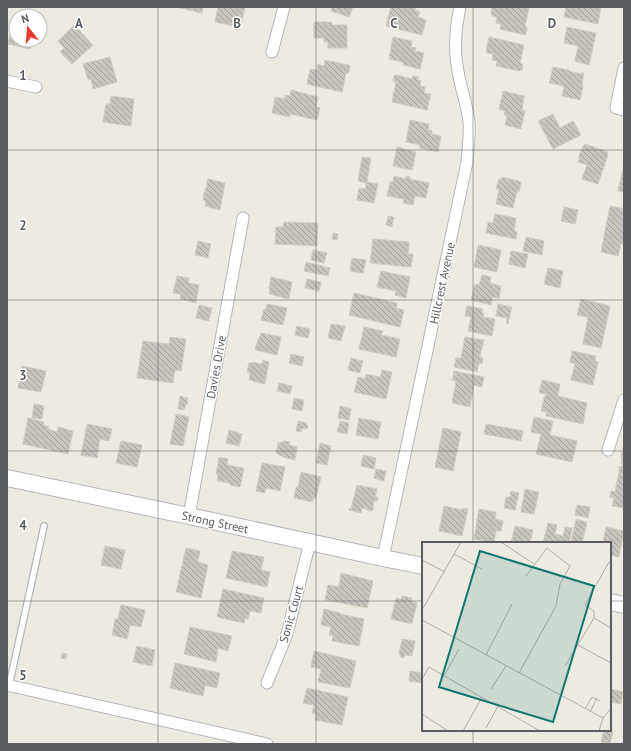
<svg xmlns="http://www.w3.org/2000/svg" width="631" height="751" font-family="'PT Sans',sans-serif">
  <defs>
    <pattern id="building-back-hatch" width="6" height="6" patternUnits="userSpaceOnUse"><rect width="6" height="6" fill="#c8c5bf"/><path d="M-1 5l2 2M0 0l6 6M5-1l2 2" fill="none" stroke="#a5a39f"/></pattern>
  </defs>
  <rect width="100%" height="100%" fill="#edeae2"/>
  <path fill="url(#building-back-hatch)" stroke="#d1ccc0" d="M181,7H203L202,13L180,8Z
    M218,7H245L240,29L238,30L234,29L233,26L215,22Z
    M332,7H353L349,17L331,11Z
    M390,7H416L415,10L420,12L418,17L426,20L422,35L386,26L391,7Z
    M492,7H524L529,8L525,26L526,27L527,29L526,33L525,35L500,29L501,24L496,23L497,17L492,16V15L491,14Z
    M566,7H601L598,24L564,17Z
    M26,13L38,16H25Z
    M14,16L16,17V40H38L37,44L32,43L30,49L8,44Z
    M40,16L43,17L40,31Z
    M314,22H332V25H347V48H328V42H324V38H314Z
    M74,25L93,45L72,64L60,52L64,48L58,41Z
    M567,27L596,33L589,65L575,61L578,46L564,43Z
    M393,37L412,41L411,47L416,48L415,51L424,53L420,69L403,65V62L389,59Z
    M489,37L524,45L520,63L522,64L523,65L522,70L520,71L496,66L497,61L492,60L493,54L487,53V52L486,51Z
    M110,57L117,82L93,89L91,79L88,80L83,64Z
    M325,60L349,65L350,67L349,72L348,73H346L342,92L307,84L310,69L311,70V69L317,70L318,64L324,66Z
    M553,67L569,70V71L581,74L582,73H584L582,85L583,86L580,100L562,96L564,86L549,83Z
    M396,75L412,79L413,76L419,77L418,80L421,81L420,86L425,87L424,93L431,94L427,110L392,102L396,82L393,81L394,76Z
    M291,90L318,97L316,107L320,108L317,120L290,114V117L272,113L275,97L285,99V95L290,96Z
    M503,91L524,96L522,110L525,111L521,129L505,125L507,116L504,115L505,111L499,109Z
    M111,96L134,99L131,126L103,122L106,104H110Z
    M553,114L560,128L573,121L581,135L553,149L538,121Z
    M410,120L429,124L428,130L432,131V134L441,136L438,152L419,148L420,145L406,142Z
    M585,144L608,152L607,155H608L598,184L582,179L587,165L578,162L580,158H578L583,146H584Z
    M397,147L416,152L412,170L393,166Z
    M362,157L371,158L367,182L378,184L374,203L357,200L359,188L365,189L366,183L358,181Z
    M624,164V192L618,191Z
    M394,176L406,179V176L410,177V179L429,183L426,198L415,196L413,205L403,203L404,199L387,196L390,182H393Z
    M502,177L519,181V182H521L519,192L517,191L513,208L496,204L499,189H496L499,179L501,180Z
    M208,179L225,183L220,210L205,206L206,201L203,200L204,196L203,195L204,192L205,193Z
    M610,206L624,209V244H621L618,256L601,252Z
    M564,207L578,210L575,224L561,221Z
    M495,214L516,218L514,231L517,232L516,239L486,233L488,222L493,223Z
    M388,216L394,217L392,227L386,225Z
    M284,222L318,223L317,246L275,244L276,227H283Z
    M333,233L338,234L337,240L332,239Z
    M526,237L544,241L542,255L523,251Z
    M373,239L409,242L408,254H413L411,267L370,263Z
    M198,241L211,244L208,258L195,255Z
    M478,245L501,250L497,272L474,267Z
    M313,250L327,253L324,263L311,260Z
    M511,251L528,254L525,268L509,264Z
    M352,258L366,260L363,273L350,271Z
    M306,262L330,268L328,276L304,271Z
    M548,268L563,271L560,288L544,284Z
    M381,271L410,277L406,298L395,295L396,291L377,287Z
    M482,275L491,277L490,283L501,286L499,299L493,297L491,305L471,300L475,284L479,285Z
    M177,276L189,278L188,283L199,285L196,303L180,299L181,294L173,293Z
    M271,277L292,282L289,299L269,294L270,289H269Z
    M307,279L321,282L319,291L305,288Z
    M354,293L397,303L396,308L404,310L400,327L349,315Z
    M581,299L610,306L601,348L583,344L588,317L577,315Z
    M267,304L287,308L283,325L261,320L264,309H266Z
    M498,304L512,307L508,324L506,323L507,318L496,316Z
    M199,305L212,308L209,321L196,318Z
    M467,306L483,309L482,313H484L483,317L495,319L492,336L468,331L471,317L465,316Z
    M331,324L345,326L341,341L328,338Z
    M297,326L310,329L308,338L295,335Z
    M364,327L383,331L381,335L400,339L396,357L359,349Z
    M261,333L281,337L277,355L255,350L258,339H259Z
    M170,337L186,339L181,371L175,370L173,383L137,378L143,341L169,344Z
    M465,337L484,340L480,357L483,358L482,364L479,363L477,372L454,367L456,358H461Z
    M572,351L596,356L595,361L598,362L593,385L571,380L575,364L570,362Z
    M291,354L304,357L302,366L289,363Z
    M351,358L363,361L360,373L348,370Z
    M263,360L269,362L265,384L249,380L250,372H247L249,363H252V362L262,364Z
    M22,366L46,371L41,392L18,388Z
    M382,370L392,372L386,399L354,392L358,377L365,379L366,374L380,377Z
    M454,371L484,377L482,387L474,385L470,407L452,403L456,381L452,380Z
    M542,380L560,384L558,396L587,403L583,424L546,416L547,412L541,411L544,397H545L546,394L539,393Z
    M279,383L292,386L290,394L277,391Z
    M180,396L188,398L187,405L186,404L184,410L178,409Z
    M294,398L304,400L302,411L292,409Z
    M34,404L44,406L42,419L32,418Z
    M340,406L351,409L349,420L338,418Z
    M176,414L189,417L183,446L170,444Z
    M534,417L553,421L550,435L577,441L572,462L536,454L541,434L531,432Z
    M28,418L44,422L43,425L49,427L48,429L57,432L58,427L73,431L68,454L23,444Z
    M359,418L381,422L378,439L356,435Z
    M298,421L306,423V424L308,425L307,429L302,428L301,432L296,431Z
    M340,421L349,423L347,434L337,432Z
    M87,424L112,429L109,441L100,439L97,458L81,455Z
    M486,424L523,431L521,441L484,434Z
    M443,428L461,432L453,471L435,467Z
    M229,430L242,434L239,446L226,443Z
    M121,441L142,445L137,467L116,463Z
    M283,441L290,442L289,445L297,447L295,460L283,457L276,453L278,443L283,442Z
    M320,443L331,446L327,465L316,463Z
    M624,443V465L621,464L622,458H621Z
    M363,455L376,458L374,469L361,466Z
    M219,457L228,459L227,465L244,468L240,487L230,485V483L217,481L218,475L216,474Z
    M262,463L285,467L280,491L266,488L265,493L256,491Z
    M620,466L624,467V508L612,506L614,498L610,497L611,491L615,492Z
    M376,469L386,471L384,481L374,478Z
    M301,472L321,477L316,498L315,499L313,498L312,502L294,498L296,487H298Z
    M357,485L377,489L375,497H378L377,501H374L373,510L371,511H368L367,509L362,508L361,513L349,510V508L351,509Z
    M525,489L539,492L534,514L521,512Z
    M511,491L519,493L515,510L504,508L506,497H510Z
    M577,505L590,507L588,518L575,515Z
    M444,506L462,510L463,508L468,509L462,536L439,531Z
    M479,509L496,512L495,519L503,521L501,531H496L494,543L484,542V541L474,539Z
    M576,519L587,522L582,543L571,542Z
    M548,523L557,525L555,534L563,536L565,527L572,528L569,543H543Z
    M515,526L533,530L530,543H511Z
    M606,527L624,531L619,557L610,555V543H603Z
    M105,546L125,550L121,569L101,565Z
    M186,548L200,551L198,562L208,565L201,598L176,592Z
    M232,551L264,557L261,570L270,572L267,587L226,578Z
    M341,573L373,581L367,608L325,600L328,585L339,587Z
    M223,589L264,598L261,613L250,611L248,619L245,618L244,623L217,617Z
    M402,596L412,598L411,601L417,603L412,624L391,619L396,598L401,599Z
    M121,605L145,610L141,627L130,625L127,639L112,635L115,619H118Z
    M324,609L340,613V614L364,619L359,646L332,641L333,636L329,635L331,627L321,625Z
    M190,627L232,636L228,651L218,648L216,662L184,654Z
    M402,639L415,641L412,656L405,655L404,658L400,657V654H399Z
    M137,646L155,650L152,666L133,662Z
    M314,651L356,661L350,688L318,682L321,669L311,667Z
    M62,653L67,654L66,659L61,658Z
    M175,663L220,673L217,688L205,685L203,696L170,688Z
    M410,671L423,673V683L409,681Z
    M307,688L348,697L342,725L315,720L316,714L312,713L314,705L303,703Z
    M612,689L623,692L621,704L610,702V704V698H611Z
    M604,730L613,732L610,744L601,742Z"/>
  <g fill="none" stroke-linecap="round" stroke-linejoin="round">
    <g stroke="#b4b8bc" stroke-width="8">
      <path id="lane" d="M9,686L44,526"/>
    </g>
    <g stroke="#b4b8bc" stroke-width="13">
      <path id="street" d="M272,52L284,7
        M624,68L616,108L624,110
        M7,81L36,87
        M608,450L624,400
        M189,516L243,218
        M383,558L467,162C468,149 470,136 469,122C467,103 459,84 457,65C454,46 456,26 460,7
        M267,683L287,634L310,542
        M7,685L267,744"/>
    </g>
    <g stroke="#b5b9be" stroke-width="18">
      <path id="secondary" d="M7,478L189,516L383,558L423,566
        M610,602L624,605"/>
    </g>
    <use href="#lane" stroke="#fff" stroke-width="5.5"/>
    <use href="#street" stroke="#fff" stroke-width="11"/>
    <use href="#secondary" stroke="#fff" stroke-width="16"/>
  </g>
  <path fill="none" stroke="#5a5e62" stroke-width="1" stroke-opacity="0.55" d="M158,7V744M316,7V744M473,7V543M7,150H624M7,300H624M7,451H624M7,601H423M610,601H624M473,730V744"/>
  <g text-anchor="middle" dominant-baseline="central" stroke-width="3" stroke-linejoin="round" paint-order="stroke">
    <g font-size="12" fill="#5a5e62" stroke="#fff">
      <text transform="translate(442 283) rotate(-78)">Hillcrest Avenue</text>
      <text transform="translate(216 367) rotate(-80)">Davies Drive</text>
      <text transform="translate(215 522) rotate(12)">Strong Street</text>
      <text transform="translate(291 614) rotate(-74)">Sonic Court</text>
    </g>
  </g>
  <g transform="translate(422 542)">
    <rect width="189" height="189" fill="#edeae2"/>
    <path fill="none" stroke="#aeaeab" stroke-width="1" d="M79,0L112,22M32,12L60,27M0,18L23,30M0,68L39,0M172,76L189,86M0,78L181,176L177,189M156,103L189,121M64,113L90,62M143,124L172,76V69L163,63L187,20L189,21M97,131L134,64L138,42L148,24L125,6L104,34M22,134L37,107M0,137L7,125L118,189M69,147L84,124M163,167L170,155L178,159M168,170L175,156M0,172L26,189M181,176L189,166M64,186L76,164M41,189L60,155"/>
    <path fill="#0f766e" fill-opacity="0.15" stroke="#0f766e" stroke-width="2" d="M58,9L172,44L131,180L17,145Z"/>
    <rect width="189" height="189" fill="none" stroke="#5a5e62" stroke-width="2"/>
  </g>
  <g font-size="13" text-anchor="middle" font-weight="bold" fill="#5a5e62" stroke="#fff" stroke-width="3" stroke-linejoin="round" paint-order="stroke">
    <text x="79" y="28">A</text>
    <text x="237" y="28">B</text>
    <text x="394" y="28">C</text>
    <text x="552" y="28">D</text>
    <text x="23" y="80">1</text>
    <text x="23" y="230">2</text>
    <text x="23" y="380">3</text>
    <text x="23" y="530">4</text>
    <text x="23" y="680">5</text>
  </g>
  <rect width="631" height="751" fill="none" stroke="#5a5e62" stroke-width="16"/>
  <g transform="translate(28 28) rotate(343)"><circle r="19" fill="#ffffff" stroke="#bdbfc0"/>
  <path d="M0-3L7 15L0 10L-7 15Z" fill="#e63b2f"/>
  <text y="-6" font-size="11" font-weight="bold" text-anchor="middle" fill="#5a5e62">N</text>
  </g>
</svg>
